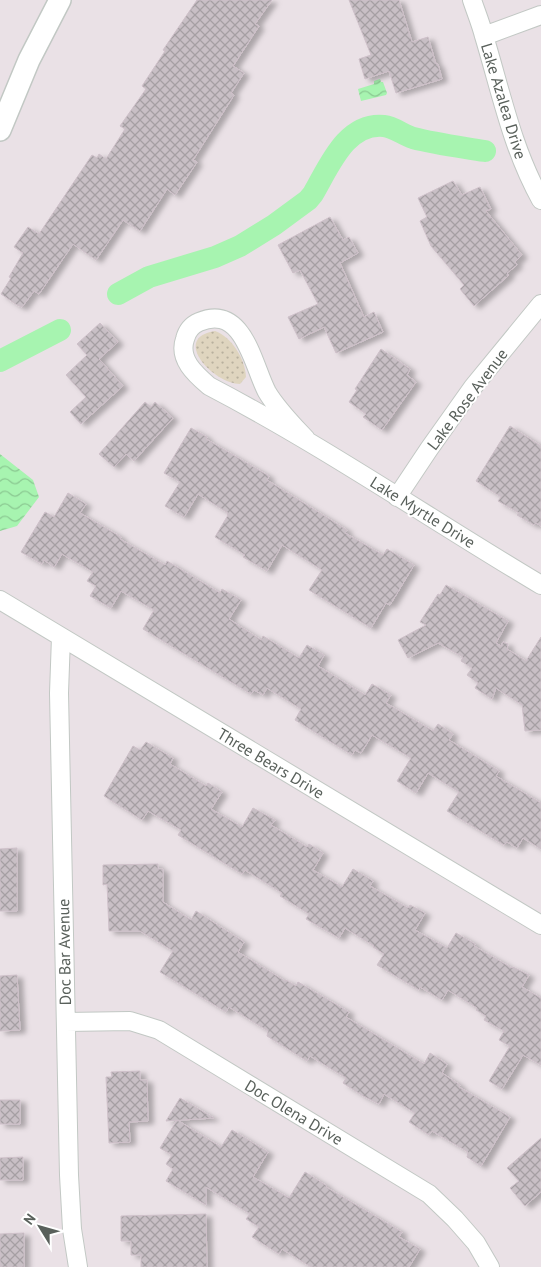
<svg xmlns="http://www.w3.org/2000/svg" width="541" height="1267" font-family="'PT Sans',sans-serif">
  <defs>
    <pattern id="green-dots" width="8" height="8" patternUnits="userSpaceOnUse" patternTransform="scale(1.25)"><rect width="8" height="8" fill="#dfd5bf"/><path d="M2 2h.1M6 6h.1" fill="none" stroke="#b8b09e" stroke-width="1.8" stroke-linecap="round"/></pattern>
    <pattern id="water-waves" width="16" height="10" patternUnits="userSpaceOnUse" patternTransform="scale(1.25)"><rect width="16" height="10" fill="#a7f4b0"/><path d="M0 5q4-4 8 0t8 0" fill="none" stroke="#8bc992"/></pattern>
    <pattern id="building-cross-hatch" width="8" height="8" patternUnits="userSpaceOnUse" patternTransform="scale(1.25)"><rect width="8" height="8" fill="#c8bfc5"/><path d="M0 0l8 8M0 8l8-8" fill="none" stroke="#a59fa3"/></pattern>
    <filter id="shadow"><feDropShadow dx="5.5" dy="3" stdDeviation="2.5" flood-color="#0004"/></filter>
  </defs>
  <rect width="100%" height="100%" fill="#eae1e6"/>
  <path fill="url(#green-dots)" d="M215,331C232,337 245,359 246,377L240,384C214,384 170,338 215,331Z"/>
  <path fill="url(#water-waves)" d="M380,79L381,82H383L387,93L386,95L361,101L358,89L374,84V81Z
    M0,454L33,480L39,497L17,526L0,531Z"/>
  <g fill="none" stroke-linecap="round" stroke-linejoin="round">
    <path stroke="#a7f4b0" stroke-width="22" d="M118,294L149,277L215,257L240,246L274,225L308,200L313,194C329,167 346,122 384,126C394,127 403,135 413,138C436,144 461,147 485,151
      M0,361L60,330"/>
  </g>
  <path fill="url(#building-cross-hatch)" stroke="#cec0c9" filter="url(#shadow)" d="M197,0H272L255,24L259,26L233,66L244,73L231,93L234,95L193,160L197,162L175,195L167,189L140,231L123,220L96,260L73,244L39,294L34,291L22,307L17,305L1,294L11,278L9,277L23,253L14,247L28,227L39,234L92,155L97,158L99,154L106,159L125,129L120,126L146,89L142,86L165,51L163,50Z
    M349,0H399L412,42L428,37L436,64H438L442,79L396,93L389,71L365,79L359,59L371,55Z
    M453,181L462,195L480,187L491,209L486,211L522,255L515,262L517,265L507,273L509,275L474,306L460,289L464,285L431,246L420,221L427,217L418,198Z
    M330,217L343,240L349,237L358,253L340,263L364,317L374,312L383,332L336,353L324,327L299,339L288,317L318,304L300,270L293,273L278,245Z
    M100,323L118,342L99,359L123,386L81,424L70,412L86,397L66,375L87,355L77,344Z
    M381,349L410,369L407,375L416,382L382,430L363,417L366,414L349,402L357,390L355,389Z
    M145,402L151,407L155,402L173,418L134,461L126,454L114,467L99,454Z
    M510,426L541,446V526L536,523L534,525L517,515L519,513L498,501L501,497L476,481Z
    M191,428L207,437L206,439L269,476L267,480L347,530L345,533L383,555L387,549L414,565L390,605L386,603L371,628L309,590L322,570L287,548L282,545L267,571L243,557L245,555L215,537L228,515L227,514L228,513L198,494L184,517L165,506L180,482L164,473Z
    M68,493L86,504L80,513L121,537L120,539L165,565L167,561L220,593L222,589L241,600L229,619L261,640L263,636L299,658L307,645L324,655L318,666L365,695L372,684L391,695L386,703L433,731L438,724L453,734L449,740L499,771L496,776L541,803V849L523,838L517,848L507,842L504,845L447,811L459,792L428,773L416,793L397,781L411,758L372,735L361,753L355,750L352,755L295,720L301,709L267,688L263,695L254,690L251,694L143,629L154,610L121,591L111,608L90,596L96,586L87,581L93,572L62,554L54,567L44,560L42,564L21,552L45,512L54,517Z
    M446,585L508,621L496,643L501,646L503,642L508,644L507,649L526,661L541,637V730L525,731L522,705L496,688L492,699L475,688L478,683L467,675L472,668L461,661L463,657L438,643L408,658L398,640L426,625L420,622L438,594L440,595Z
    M146,742L173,758L170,764L206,786L208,783L222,792L211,809L242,827L253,808L275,820L271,825L307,847L309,844L323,853L313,870L342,887L353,869L373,881L370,886L408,908L410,905L425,913L415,930L447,948L456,933L475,944L474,946L512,968L513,967L529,975L522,987L541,998V1065L523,1055L502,1089L489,1081L510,1046L499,1040L504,1031L484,1020L486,1016L476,1010L477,1008L448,990L442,1000L420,987L419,990L377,965L384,954L373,947L374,946L345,928L339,938L306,919L309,914L280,896L282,893L245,870L242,874L178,835L181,830L148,811L142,820L104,796L133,746L140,750Z
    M17,848V911H0V849Z
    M158,864V869H163V902L191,920L196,911L244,942L238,952L285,981L286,980L296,986L298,982L349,1012L346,1017L424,1064L430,1053L447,1064L442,1073L460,1085L459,1087L510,1117L481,1166L467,1157L468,1152L432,1131L429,1135L409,1122L415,1113L384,1094L379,1104L363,1096L343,1083L346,1078L310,1056L307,1061L267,1036L268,1031L229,1007L226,1012L160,972L173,951L140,931H109L107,884L103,885V865Z
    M17,975L20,1030L0,1031V976Z
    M140,1071V1080H147L148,1121L129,1122L130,1142L109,1143L106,1077H112L111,1072Z
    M180,1098L214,1118L166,1121Z
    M0,1100H20V1124H0Z
    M177,1120L221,1147L232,1130L268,1152L253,1177L289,1198L305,1172L327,1186L326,1187L402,1232L399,1237L420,1249L409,1267H311L282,1249L279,1254L252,1237L259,1227L246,1219L250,1214L206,1187V1205L166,1181L173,1169L166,1164L172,1155L160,1148Z
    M541,1138V1192L525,1206L510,1188L519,1181L507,1168Z
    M23,1157V1180H0V1158Z
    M206,1214L207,1267H141V1255H131V1241H121V1216Z
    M24,1233V1267H0V1234Z"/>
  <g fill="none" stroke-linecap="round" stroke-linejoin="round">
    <g stroke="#c2c8c4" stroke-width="20">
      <path id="minor" d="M472,0C476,12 481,24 484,36C501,92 512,148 541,200
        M484,36L541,15
        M306,439C292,424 277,409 267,392C253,366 244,303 199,322C192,325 187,331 185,339C178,359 195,374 209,386C324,446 430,519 541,585
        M397,497L429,449L473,387L541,304
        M0,600L541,925
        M61,637L59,693L69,1175L72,1229L78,1267
        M66,1022L130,1021L159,1030L429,1194L455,1219L476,1243L490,1267"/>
    </g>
    <g stroke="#c2c8c4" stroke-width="24">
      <path id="tertiary" d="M0,130L29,60L60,0"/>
    </g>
    <use href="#minor" stroke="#fff" stroke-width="18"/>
    <use href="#tertiary" stroke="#fff" stroke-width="21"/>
  </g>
  <g text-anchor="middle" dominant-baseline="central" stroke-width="4" stroke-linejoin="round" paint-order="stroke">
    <g font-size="16" fill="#59605b" stroke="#fff">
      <text transform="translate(504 101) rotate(73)">Lake Azalea Drive</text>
      <text transform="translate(467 399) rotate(-53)">Lake Rose Avenue</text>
      <text transform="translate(423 512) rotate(32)">Lake Myrtle Drive</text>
      <text transform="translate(271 763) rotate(31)">Three Bears Drive</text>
      <text transform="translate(64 952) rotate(-91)">Doc Bar Avenue</text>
      <text transform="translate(294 1112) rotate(31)">Doc Olena Drive</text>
    </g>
  </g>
  <g transform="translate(40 1227) rotate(307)" stroke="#ffffff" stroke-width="4" paint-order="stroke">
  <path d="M0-4L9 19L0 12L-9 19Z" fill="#59605b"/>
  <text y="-8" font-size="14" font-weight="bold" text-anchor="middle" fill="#59605b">N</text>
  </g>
</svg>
